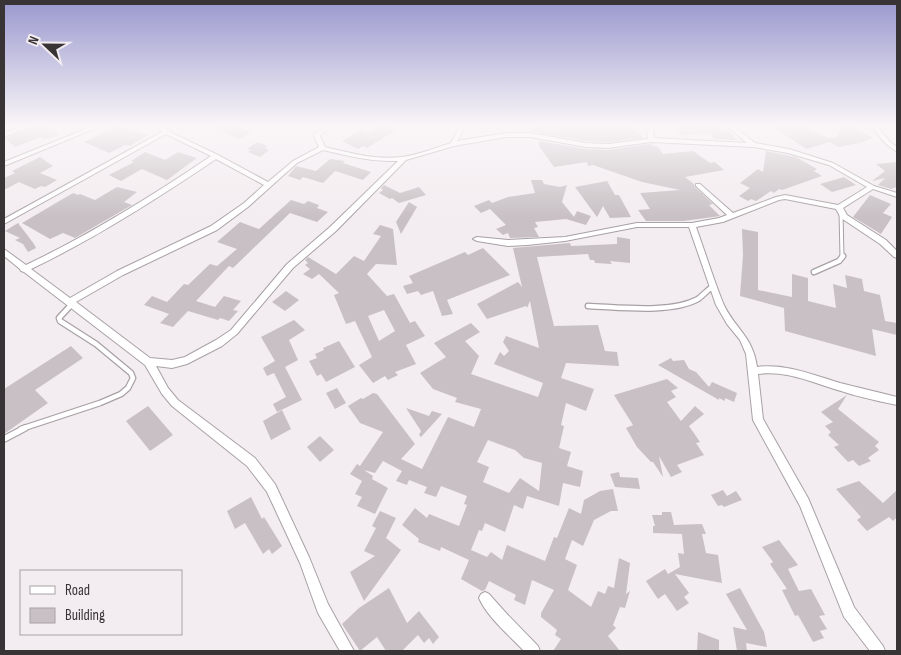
<svg xmlns="http://www.w3.org/2000/svg" width="901" height="655" font-family="'Sofia Sans Condensed',sans-serif">
  <rect width="100%" height="100%" fill="#f3ecf0"/>
  <path fill="#c8c0c4" fill-rule="evenodd" d="M33,126H51L59,135L49,138L43,139L41,137L15,147L5,139Z
    M117,126L148,135L130,146L125,145L109,153L84,142Z
    M211,126H238L251,132L239,139Z
    M378,126H386L396,130L367,148L363,146L358,149L342,141L361,130L368,133Z
    M536,126H632L643,138L608,142L586,141L534,132L531,128Z
    M675,126H716L724,132L729,131L737,140L714,139L710,133L681,135Z
    M772,126H803L828,138L837,137L841,126H851L873,138L859,143L838,147L830,142L806,149Z
    M539,141L586,149L608,150L649,144L658,147L663,154L693,151L710,163L715,162L724,170L685,177L694,184L695,187L713,204L709,205L720,216L684,221H646L638,210L650,209L640,193L680,190L642,182L593,165L588,166L587,162L554,167L539,146Z
    M257,142L268,146L265,148L269,150L260,157L248,152L251,150L247,149Z
    M766,151L796,157L817,169L814,171L822,176L782,190L779,189L774,193L771,191L756,201L751,199L748,201L739,196L750,188L740,183L758,169L763,172Z
    M145,152L165,160L178,152L197,158L167,180L142,169L121,181L109,175L134,162L131,161Z
    M40,157L53,166L40,173L57,180L45,187L41,186L35,189L19,182L4,190V178L15,173L12,171Z
    M330,159L345,161L343,163L371,172L363,180L335,171L323,183L303,177L300,180L288,176L296,166L316,171Z
    M897,162V187L891,189L878,185L885,178L872,181L885,171L876,164Z
    M844,177L856,185L832,192L820,184Z
    M531,180H542L544,184L560,187L567,185L562,202L574,217L577,211L591,216L586,225L566,219L535,222L538,227L534,228L539,237L510,238L508,233L503,235L496,229L506,225L490,209L481,213L474,206L489,200L492,203L508,197L535,193Z
    M607,181L615,195H619L631,217L610,218L603,206L597,217L575,187Z
    M384,185L400,193L419,187L426,195L399,203L392,198L390,199L379,193L383,190L381,188Z
    M117,187L137,192L124,202L132,205L75,238L63,233L50,239L22,223L73,193L78,195L80,194L95,200Z
    M870,195L891,204L883,213L892,217L881,234L853,217Z
    M291,200L304,204L308,201L319,205L317,208L328,212L317,222L290,213L233,268L229,266L196,301L215,307L224,296L241,301L233,310L238,311L229,321L220,318L218,320L188,311L173,327L160,323L169,314L144,305L152,296L167,302L184,284L188,285L210,264L217,266L237,249L217,242L240,222L259,229Z
    M409,202L417,207L401,234L396,222Z
    M18,223L34,244L36,248L28,252L23,244L15,240L20,238L5,231Z
    M380,225L393,229L397,265L376,264L367,274L387,296L394,294L410,323L415,321L425,336L406,345L416,364L395,372L398,375L388,380L385,376L373,383L359,365L372,357L355,321L346,324L334,295L339,293L319,274L312,279L303,274L310,269L305,265L308,263L305,260L308,257L336,274L354,256L364,261L381,236L373,234ZM384,310L395,331L379,341L368,316Z
    M742,229L758,232V290L792,297V274L808,278V301L836,308L833,284L847,288L845,275L862,279L864,291L880,295L885,321L897,323V335L872,329L876,356L785,331L784,308L740,296L743,255Z
    M617,237L630,239V263L610,261L612,264L595,263L594,260H590L588,254L537,257L554,326L598,325L605,351L617,352L619,366L566,363L561,378L594,389L586,411L566,403L561,425L564,426L559,448L571,452L567,466L583,471L580,487L563,483L559,506L527,496L523,509L514,505L505,532L485,523L482,531L479,530L471,550L487,557L491,552L502,560L507,545L545,561L554,537L557,538L569,508L581,514L584,500L600,491L613,489L618,511H611L594,520L583,546L572,540L565,559L577,565L568,590L591,607L598,591L605,594L608,586L614,588L619,558L630,563L626,594L630,591L625,608L620,607L613,625L616,628L608,636L620,651H553L561,639L555,635L557,630L541,617V613L554,590L532,580L525,605L514,600L516,595L489,581L485,590L482,591L461,579L469,560L441,547L440,551L418,542L419,539L402,525L415,508L427,518L429,514L459,526L467,505L464,504L467,496L441,486L436,497L424,493L427,487L409,480L407,485L396,481L402,471L383,461L375,473L364,470L373,476L372,479L388,488L375,514L357,506L362,497L355,494L362,481L350,474L357,464L360,466L383,432L360,423L348,406L361,398L363,399L373,393L377,394L415,444L401,459L422,469L448,417L474,427L481,409L455,402L457,398L433,389L420,373L446,357L434,343L471,323L480,332L465,341L479,356L471,374L538,397L543,383L494,364L500,352L504,356L509,351L503,342L506,336L539,348L530,301L527,308L526,306L487,319L477,304L518,282L522,287L513,248L570,243L571,246L617,244ZM488,440L515,450L524,458L542,463L539,491L520,478L509,493L483,482L489,467L477,462Z
    M483,248L510,275L447,300L453,314L442,316L433,291L421,295L418,291L407,294L403,286L413,283L409,276L465,252L468,255Z
    M286,291L299,300L285,311L272,302Z
    M294,320L305,330L289,340L298,360L285,367L302,400L277,412L273,404L286,397L274,373L267,376L263,368L275,361L261,337Z
    M339,341L355,367L326,382L321,374L317,376L309,361L317,358L315,354L324,350L323,348Z
    M71,346L83,358L35,390L48,403L4,434V389Z
    M671,358L673,361L684,360L689,369L696,372L709,387L712,382L737,393L734,402L725,398V401L719,398V400L658,365Z
    M667,379L678,388L671,391L676,397L667,402L681,421L695,406L704,414L689,426L700,442L696,443L704,455L677,465L682,472L671,477L659,456L663,477L653,462H651L637,447L626,428L633,425L614,395Z
    M337,388L346,403L335,409L326,393Z
    M847,395L838,409L879,442L875,446L879,450L868,458L871,461L859,466L853,460L848,462L834,447L839,445L828,435L831,432L825,426L833,422L821,412Z
    M148,406L173,435L150,451L126,421Z
    M406,408L429,416L432,411L442,414L421,437L419,435L421,431Z
    M282,410L291,429L271,440L263,421Z
    M320,436L334,450L320,462L307,447Z
    M619,472L620,477L638,478L640,489L615,487L610,474Z
    M859,481L883,503L897,490V517L893,521L889,517L867,531L857,520L861,517L836,489Z
    M723,490L727,496L736,491L742,500L724,507L722,505L718,506L711,495Z
    M251,497L262,519L264,517L282,546L272,554L269,549L263,554L245,523L235,529L227,511Z
    M380,511L396,518L386,538L401,550L364,601L350,572L375,556L364,551L376,528L372,526Z
    M662,512H671L674,525L702,524L706,534H702L706,553L718,555L722,583L675,574L689,593L684,597L689,603L677,611L665,594L658,599L646,581L665,569L668,574L680,567L678,553L684,554L682,534L653,533V526H655L652,515H662Z
    M779,540L798,565L788,569L799,591L811,589L825,615L819,616L827,629L820,631L824,638L813,642L798,615L795,616L782,590L787,589L770,564L773,562L762,547Z
    M389,588L407,623L419,611L439,637L433,644L429,638L424,643L418,635L402,651H386L377,637L360,651L342,624L359,608Z
    M740,588L764,632L767,647L746,643L747,651H737L733,627L747,630L726,594Z
    M698,632L719,640V651H697Z"/>
  <g fill="none" stroke-linecap="round" stroke-linejoin="round">
    <g stroke="#a8a1a5" stroke-width="5">
      <path id="lane-far2" d="M841,212L842,257"/>
    </g>
    <g stroke="#a8a1a5" stroke-width="7">
      <path id="lane-far1" d="M814,272L839,261L843,256
        M588,306C619,307 670,314 698,299C703,295 708,290 713,286
        M21,429L100,403L121,394L128,388L133,378L131,373L96,344L60,321L59,318L72,304"/>
    </g>
    <g stroke="#a8a1a5" stroke-width="8">
      <path id="lane" d="M4,439L25,428"/>
    </g>
    <g stroke="#a8a1a5" stroke-width="2">
      <path id="street" d="M23,126H31L4,137V133Z
        M93,126H101L4,166V162Z
        M156,126H162L168,131L218,155L268,182L293,161L319,147L314,136L315,133L328,126H335L321,134L320,136L325,147C350,153 375,160 402,157C418,155 435,148 451,143L460,126H466L457,141L506,133H530L586,143L608,144L648,139L647,126H653L654,138L747,143L727,126H733L755,143L789,149L833,163L874,186L897,193V197L873,189L843,208L847,215L886,240L897,251V258L894,257L880,244L841,218L836,209L785,199L779,200L723,222L696,227C705,252 713,278 723,303C734,328 753,336 757,367C786,363 813,375 840,383C859,388 878,392 897,397V405C878,401 859,397 841,391C813,383 787,370 758,374L763,419L808,498L854,607L883,646L885,651H870L844,617L800,506L753,420L746,354L740,340L727,324L716,305L689,227H637L565,241L527,245L508,246L477,241L473,239L477,237L508,240L565,237L637,223H692L719,218L727,215L696,186V184H700L733,213L776,197L785,195L838,205L867,187L829,165L788,153L754,147L651,142L608,148L586,147L530,137H506L454,146L406,160L336,231L293,268L237,334L222,346L187,364L172,368L156,366L168,388L178,400L255,458L275,484L309,557L328,604L354,651H340L318,613L300,563L267,492L247,466L172,406L162,394L145,365L24,272L21,271L20,269L4,256V249L26,265C91,234 152,196 211,156L166,134L4,224V219L162,132ZM323,150C348,156 372,162 398,161L330,227L287,264L231,330L216,340L185,357L172,360L150,358L76,302L123,275L217,230L248,207L297,163ZM216,159L264,185L244,203L211,226L117,271L70,298L31,269C96,238 157,199 216,159Z
        M871,126H877L890,142L897,147V152L886,144Z
        M485,592L489,594L506,613L538,646L540,651H524C510,636 487,617 479,598L481,594Z"/>
    </g>
    <use href="#lane-far2" stroke="#fff" stroke-width="3"/>
    <use href="#lane-far1" stroke="#fff" stroke-width="4.5"/>
    <use href="#lane" stroke="#fff" stroke-width="5.5"/>
    <use href="#street" fill="#fff" fill-rule="evenodd"/>
  </g>
  <linearGradient id="sky" x2="0" y2="1"><stop stop-color="#9998ce"/><stop offset="0.58" stop-color="#faf6f8"/><stop offset="1" stop-color="#faf6f8" stop-opacity="0"/></linearGradient>
  <rect width="901" height="217" fill="url(#sky)"/>
  <rect width="901" height="655" fill="none" stroke="#383436" stroke-width="10"/>
  <rect x="20" y="570" width="162" height="65" fill="#f3ecf0" stroke="#a8a2a6"/>
  <rect x="30" y="586" width="25" height="8" fill="#ffffff" stroke="#a8a2a6"/>
  <text x="65" y="595" font-size="15" fill="#383436">Road</text>
  <rect x="30" y="608" width="25" height="15" fill="#c8c0c4" stroke="#a8a2a6"/>
  <text x="65" y="620" font-size="15" fill="#383436">Building</text>
  <g transform="translate(45 45) rotate(292)" stroke="#f3ecf0" stroke-width="4" paint-order="stroke">
  <path d="M0-4L9 19L0 12L-9 19Z" fill="#383436"/>
  <text y="-8" font-size="14" font-weight="bold" text-anchor="middle" fill="#383436">N</text>
  </g>
</svg>
